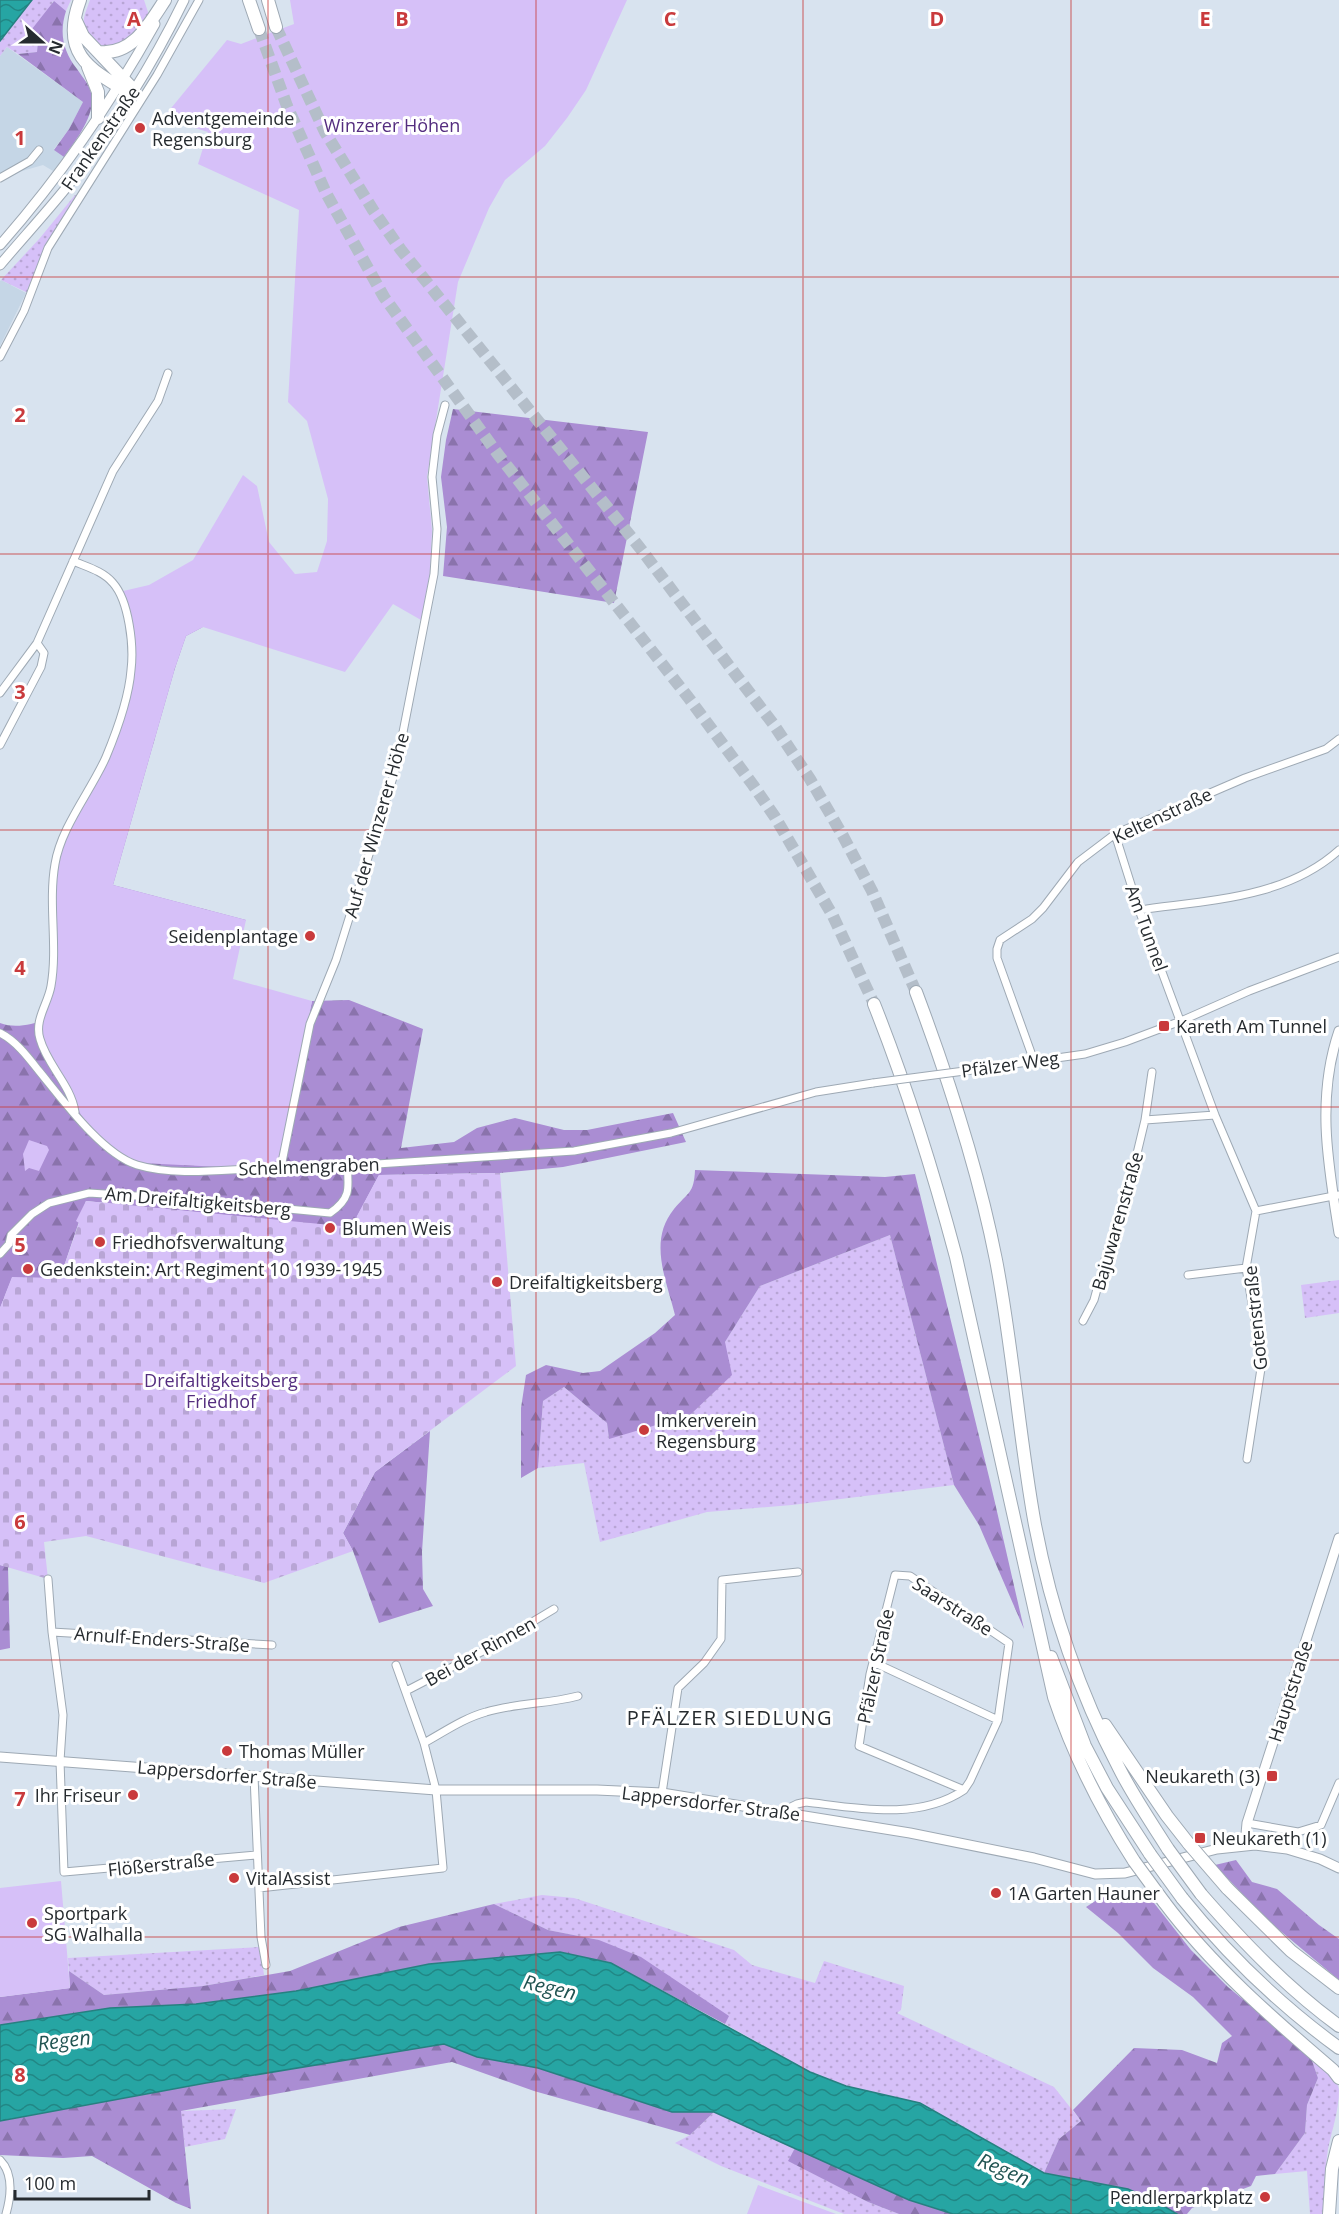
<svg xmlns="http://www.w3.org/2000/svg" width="1339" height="2214" font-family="'Open Sans',sans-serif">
  <defs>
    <pattern id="grass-dots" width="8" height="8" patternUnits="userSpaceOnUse" patternTransform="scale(1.5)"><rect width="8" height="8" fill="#d6c0f8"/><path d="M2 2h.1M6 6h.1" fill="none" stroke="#b8a5d5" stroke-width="1.8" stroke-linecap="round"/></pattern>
    <pattern id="forest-firs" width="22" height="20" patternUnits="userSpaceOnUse" patternTransform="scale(1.5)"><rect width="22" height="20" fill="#aa8dd3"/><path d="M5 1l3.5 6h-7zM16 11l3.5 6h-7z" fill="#8a73ac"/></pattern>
    <pattern id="cemetery-stones" width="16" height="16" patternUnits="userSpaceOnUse" patternTransform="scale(1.5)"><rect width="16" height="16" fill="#d6c0f8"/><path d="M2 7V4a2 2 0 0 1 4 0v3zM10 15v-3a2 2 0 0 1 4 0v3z" fill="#b8a5d5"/></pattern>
    <pattern id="water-waves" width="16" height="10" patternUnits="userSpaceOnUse" patternTransform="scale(1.5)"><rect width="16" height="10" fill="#26a5a3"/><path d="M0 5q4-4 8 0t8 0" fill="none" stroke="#218785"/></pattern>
  </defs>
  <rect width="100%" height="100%" fill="#d8e3ef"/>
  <path fill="#c5d6e6" d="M7,47L83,102L69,129L54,149L64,157L53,171L43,165L22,171L0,182V56Z
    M1,280L26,293L0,346V281Z"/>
  <path fill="url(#grass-dots)" d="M32,0H71L66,11L53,1L38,41L37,52L18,54L7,47L0,56V41Z
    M90,0H144L149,15C143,26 136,37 124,44C106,53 82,40 84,18C85,12 88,6 90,0Z
    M75,195L77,196L53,237L28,293L1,280L40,238Z
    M890,1235L954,1485L792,1505L707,1512L600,1542L584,1463L538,1468L543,1401L564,1387L607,1423L609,1439L725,1342L760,1286Z
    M1339,1280V1313L1305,1318L1301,1285Z
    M542,1895L574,1898L734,1950L752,1965L815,1983L824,1961L904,1986L901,2010L897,2013L1054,2087L1081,2121L1059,2139L1044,2173L920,2103L846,2086L810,2072L725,2024L728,2016L599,1940L548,1930L494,1904Z
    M260,1947L264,1975L203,1986L104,1995L69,1971L68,1958Z
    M1310,2055C1320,2064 1337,2075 1339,2090C1339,2110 1332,2130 1328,2149C1325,2170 1323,2193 1324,2214H1310L1307,2171L1275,2174L1305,2133L1307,2105L1318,2078Z
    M236,2109L225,2139L185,2147L180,2111Z
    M714,2112L795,2148L789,2161L868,2202L899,2214H844L721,2166L675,2143L690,2135Z"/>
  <path fill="url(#forest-firs)" d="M54,1L66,11C59,33 63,51 77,69C83,78 91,86 92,98C93,119 75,141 64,157L54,150L69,129L83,102L18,54L37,52L38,41L32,29Z
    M453,409L648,432L614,603L443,576L447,527L441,477L446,440Z
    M203,627L186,636L175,668L113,885L246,920L209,965L299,1062L312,1001L349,1000L423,1029L401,1148L454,1142L477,1128L515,1118L564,1130H587L673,1113L686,1142L563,1167L500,1173L379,1175L351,1228L86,1201L60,1278H12L0,1308V1023C16,1029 31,1024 46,1020L126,705L134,643Z
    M695,1170L885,1177L915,1174L990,1481L1024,1629L979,1525L954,1485L890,1235L760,1286L725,1342L732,1375L690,1415L609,1439L607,1423L564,1387L543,1401L538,1468L521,1478V1408L526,1375L546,1365L583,1373L600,1371L655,1333L675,1315C666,1279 648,1241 674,1209C688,1192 694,1194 695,1170Z
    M430,1431L422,1552L423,1589L433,1606L379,1623L353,1551L343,1533L375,1472Z
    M0,1565L8,1567L10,1648L0,1650Z
    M1236,1860L1252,1882L1277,1889L1319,1925L1339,1939V1980L1265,1918L1215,1865Z
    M1143,1889L1191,1950L1228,1987L1310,2055L1318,2078L1307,2105L1305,2133L1275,2174L1256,2176L1251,2186L1192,2208L1187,2214H1177L1157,2202L1044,2173L1059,2139L1081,2121L1073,2110L1134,2048L1182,2050L1217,2063L1222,2043L1232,2036L1193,1997L1153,1968L1118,1933L1086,1907L1103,1896H1125Z
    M494,1904L548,1930L599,1940L641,1957L729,2016L725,2024L611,1963L560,1952L429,1964L296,1991L196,2004L110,2008L0,2025V1997L70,1988L69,1971L104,1995L203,1986L290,1971L399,1927Z
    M444,2044L477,2057L538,2068L672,2112H714L690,2135L534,2091L452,2062L181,2111L191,2209L176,2203L92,2156L63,2158L0,2155V2121L206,2083Z
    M795,2148L909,2200L953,2214H899L868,2202L788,2161Z"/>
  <path fill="url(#cemetery-stones)" d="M500,1173L516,1366L375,1472L343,1533L353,1551L264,1583L86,1536L44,1542L48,1579L0,1565V1308L12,1277L60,1278L79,1223L76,1221L86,1201L351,1227L379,1175Z"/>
  <path fill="#d6c0f8" d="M290,0H627L586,90L567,118L545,146L505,180L489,208L458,282L427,477L432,530L430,575L421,620L393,604L345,672L203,627L186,636L175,668L113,885L246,920L233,979L312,1001L279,1160L259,1168L201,1166L141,1163L120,1154L94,1132L81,1115L40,1039L41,1014L51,990L54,881L60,844L106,756L131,670V645L119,592L149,585L193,560L243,475L257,486L269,542L295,574L317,572L327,541L328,499L307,421L288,402L299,210L198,164L208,132L163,118L227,40L241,44L294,24Z
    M29,1140L47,1146L49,1150L39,1171L29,1168L25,1171L23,1154Z
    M61,1881L70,1988L0,1997V1888Z
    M758,2185L836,2214H747Z"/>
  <path fill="url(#water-waves)" stroke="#268080" stroke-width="1.5" d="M0,0H32L0,41Z
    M560,1952L611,1963L810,2072L846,2086L920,2103L1044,2173L1128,2189L1157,2202L1177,2214H953L909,2200L714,2112H672L538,2068L477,2057L444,2044L206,2083L0,2121V2025L110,2008L196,2004L296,1991L429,1964Z"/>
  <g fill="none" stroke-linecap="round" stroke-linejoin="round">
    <path stroke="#b4bec9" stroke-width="12" stroke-dasharray="12 6" stroke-linecap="butt" d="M276,27L325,132L373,210L401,250L640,548L774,725L810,779L843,836L872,891L916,992
      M259,29L287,106L326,193L384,297L497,453L688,697L753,785L775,817L833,916L874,1004"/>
    <g stroke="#9ea9b4" stroke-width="9">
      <path id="street" d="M0,178L30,161L39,150
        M0,357L24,311L48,248L157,75L199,0
        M73,561C87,567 103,571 113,583C129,601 134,646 131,670C129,696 116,733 106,757C91,791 61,827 55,864C48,904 58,946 51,986C48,1004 34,1020 40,1039C47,1065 71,1085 75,1112
        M0,693L37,643L113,471L158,401L168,373
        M0,745L41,667L44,653L37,643
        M1115,834L1139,910L1215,1115L1256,1211L1246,1268L1262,1362L1247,1459
        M1139,910C1207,900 1285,899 1339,850
        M0,1033C16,1041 28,1057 39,1071C62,1099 102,1154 137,1165C187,1180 250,1164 301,1169L574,1151L671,1133L816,1092L873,1083
        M1034,1061L997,958V949L1000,940L1032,919L1043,908L1078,862L1115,834L1245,778L1326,749L1339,739
        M972,1070L1085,1054L1125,1042L1181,1021L1249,991L1339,957
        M1145,1120L1152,1072
        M281,1167L310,1024L336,960L396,768L434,574L437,529L432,477L437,435L445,405
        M1256,1211L1339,1195
        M0,1254L9,1244L11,1235L32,1214L49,1203L89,1193L184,1199L330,1213C351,1199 349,1188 347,1165
        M1188,1275L1246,1268
        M1083,1321L1094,1300L1106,1256L1128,1191L1145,1120L1215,1115
        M48,1579L52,1632L63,1715L60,1761L64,1872L257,1855
        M52,1632L272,1645
        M873,1662L998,1720
        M406,1691L487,1649L554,1609
        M424,1743C444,1732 464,1718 486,1712C516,1703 548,1704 578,1696
        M254,1776L261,1937L266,1965
        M662,1793L678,1688L704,1663L721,1639L722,1580L798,1572
        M783,1811L797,1804L806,1802C857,1808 918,1821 964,1790L859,1746L870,1674L895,1575L910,1576L1009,1643L998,1720L970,1781L964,1790
        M1247,1823L1298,1832L1321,1825L1339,1783
        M259,1888L443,1868L436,1790L424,1743L396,1665
        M0,2160C14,2174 11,2196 6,2214"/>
    </g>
    <g stroke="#9ea9b4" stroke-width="11">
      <path id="secondary" d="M0,245C60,177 111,103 155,24
        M0,265C22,239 45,214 66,188C111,130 152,66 184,0
        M1339,1031C1316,1098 1328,1164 1339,1233
        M0,1757L436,1790H597L662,1793L910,1833L1034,1858L1095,1874L1125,1873L1217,1849L1255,1845L1287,1849L1320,1859L1339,1868
        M1245,1845L1247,1823L1339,1538"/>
    </g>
    <g stroke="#9ea9b4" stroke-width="14">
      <path id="highway" d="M80,0C60,54 89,69 131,94
        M249,0L259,29
        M268,0L276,27
        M76,21L83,36L134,90
        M100,52C133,55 149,24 165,0
        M88,67L98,92V118
        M916,992C949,1080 978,1168 996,1260C1013,1348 1019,1437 1035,1525C1051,1609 1079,1692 1119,1768C1133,1796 1151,1822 1168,1849
        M874,1004C907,1087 933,1171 956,1257L1054,1697C1074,1757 1100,1808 1134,1861
        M1051,1657L1085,1746L1107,1788L1150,1854
        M1105,1725L1167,1816L1189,1844
        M1227,1888L1291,1951L1339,1988
        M1201,1894C1243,1942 1287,1988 1339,2026
        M1182,1898C1228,1955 1280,2005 1339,2048
        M1164,1902C1212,1966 1272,2018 1333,2070L1339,2078
        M1329,2214L1332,2169L1339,2141"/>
    </g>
    <use href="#street" stroke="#fff" stroke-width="7"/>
    <use href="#secondary" stroke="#fff" stroke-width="9"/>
    <use href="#highway" stroke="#fff" stroke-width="12"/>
    <g stroke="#9ea9b4" stroke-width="9" stroke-linecap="butt">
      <path id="street-bridge" d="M873,1083L972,1070"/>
    </g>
    <g stroke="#9ea9b4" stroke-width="14" stroke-linecap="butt">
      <path id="highway-bridge" d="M1189,1844L1227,1888
        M1168,1849L1201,1894
        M1150,1854L1182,1898
        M1134,1861L1164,1902"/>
    </g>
    <use href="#street-bridge" stroke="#fff" stroke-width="7"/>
    <use href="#highway-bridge" stroke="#fff" stroke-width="12"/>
  </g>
  <path fill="none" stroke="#c93a3c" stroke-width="1.5" stroke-opacity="0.55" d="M268,0V2214M536,0V2214M803,0V2214M1071,0V2214M0,277H1339M0,554H1339M0,830H1339M0,1107H1339M0,1384H1339M0,1660H1339M0,1937H1339"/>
  <g fill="#c93a3c" stroke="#fff" stroke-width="2">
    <circle cx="140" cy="128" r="6"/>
    <circle cx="310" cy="936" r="6"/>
    <rect x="1158" y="1020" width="12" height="12" rx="3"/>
    <circle cx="330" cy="1228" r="6"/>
    <circle cx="100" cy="1242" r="6"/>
    <circle cx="28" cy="1269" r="6"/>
    <circle cx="497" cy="1282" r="6"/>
    <circle cx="644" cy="1430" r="6"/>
    <circle cx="227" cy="1751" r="6"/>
    <rect x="1266" y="1770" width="12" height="12" rx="3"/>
    <circle cx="133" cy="1795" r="6"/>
    <rect x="1194" y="1832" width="12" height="12" rx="3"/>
    <circle cx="234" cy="1878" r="6"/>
    <circle cx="996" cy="1893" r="6"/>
    <circle cx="32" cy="1923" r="6"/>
    <circle cx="1265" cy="2197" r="6"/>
  </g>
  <g text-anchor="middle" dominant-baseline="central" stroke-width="6" stroke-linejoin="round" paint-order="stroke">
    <g font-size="18" fill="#262b2f" stroke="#fff" text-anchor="start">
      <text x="152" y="118">Adventgemeinde<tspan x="152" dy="21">Regensburg</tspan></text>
      <text x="298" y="936" text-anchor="end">Seidenplantage</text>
      <text x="1176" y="1026">Kareth Am Tunnel</text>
      <text x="342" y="1228">Blumen Weis</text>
      <text x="112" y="1242">Friedhofsverwaltung</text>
      <text x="40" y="1269">Gedenkstein: Art Regiment 10 1939-1945</text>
      <text x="509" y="1282">Dreifaltigkeitsberg</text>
      <text x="656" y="1420">Imkerverein<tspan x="656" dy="21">Regensburg</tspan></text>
      <text x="239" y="1751">Thomas Müller</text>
      <text x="1260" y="1776" text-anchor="end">Neukareth (3)</text>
      <text x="121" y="1795" text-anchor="end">Ihr Friseur</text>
      <text x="1212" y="1838">Neukareth (1)</text>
      <text x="246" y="1878">VitalAssist</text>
      <text x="1008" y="1893">1A Garten Hauner</text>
      <text x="44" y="1913">Sportpark<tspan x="44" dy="21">SG Walhalla</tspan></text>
      <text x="1253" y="2197" text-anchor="end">Pendlerparkplatz</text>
    </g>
    <g font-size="18" fill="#542d7f" stroke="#fff">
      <text x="392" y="125">Winzerer Höhen</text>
      <text x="221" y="1380">Dreifaltigkeitsberg<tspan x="221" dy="21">Friedhof</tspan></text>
    </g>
    <g font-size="18" fill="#262b2f" stroke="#fff">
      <text transform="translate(100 138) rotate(-55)">Frankenstraße</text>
      <text transform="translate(1162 815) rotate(-25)">Keltenstraße</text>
      <text transform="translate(376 825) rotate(-74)">Auf der Winzerer Höhe</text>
      <text transform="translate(1147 928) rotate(70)">Am Tunnel</text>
      <text transform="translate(1010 1064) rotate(-8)">Pfälzer Weg</text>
      <text transform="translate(309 1166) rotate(-2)">Schelmengraben</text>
      <text transform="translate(198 1201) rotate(5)">Am Dreifaltigkeitsberg</text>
      <text transform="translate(1117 1221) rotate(-74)">Bajuwarenstraße</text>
      <text transform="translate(1255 1318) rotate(-96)">Gotenstraße</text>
      <text transform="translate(953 1606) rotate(33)">Saarstraße</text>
      <text transform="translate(162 1639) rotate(4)">Arnulf-Enders-Straße</text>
      <text transform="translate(480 1651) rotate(-29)">Bei der Rinnen</text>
      <text transform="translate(875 1666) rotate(-78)">Pfälzer Straße</text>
      <text transform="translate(1290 1691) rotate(-72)">Hauptstraße</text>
      <text transform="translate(227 1774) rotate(5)">Lappersdorfer Straße</text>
      <text transform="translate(711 1803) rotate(7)">Lappersdorfer Straße</text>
      <text transform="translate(161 1864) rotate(-6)">Flößerstraße</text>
    </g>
    <g font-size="20" letter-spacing="1.5" fill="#262b2f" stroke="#fff">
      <text x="730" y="1717">PFÄLZER SIEDLUNG</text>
    </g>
    <g font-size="20" font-style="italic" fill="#215452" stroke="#fff">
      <text transform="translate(550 1987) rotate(13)">Regen</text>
      <text transform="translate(64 2040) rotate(-7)">Regen</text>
      <text transform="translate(1004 2169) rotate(23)">Regen</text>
    </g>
  </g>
  <g font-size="20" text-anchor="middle" font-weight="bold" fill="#c93a3c" stroke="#fff" stroke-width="6" stroke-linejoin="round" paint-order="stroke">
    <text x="134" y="26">A</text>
    <text x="402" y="26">B</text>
    <text x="670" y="26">C</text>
    <text x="937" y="26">D</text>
    <text x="1205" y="26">E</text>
    <text x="20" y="145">1</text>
    <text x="20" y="422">2</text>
    <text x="20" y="699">3</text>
    <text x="20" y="975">4</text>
    <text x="20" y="1252">5</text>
    <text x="20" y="1529">6</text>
    <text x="20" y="1806">7</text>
    <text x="20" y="2082">8</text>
  </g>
  <g transform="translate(42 42) rotate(111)" stroke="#ffffff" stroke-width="4.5" paint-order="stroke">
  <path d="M0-4.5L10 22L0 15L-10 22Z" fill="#262b2f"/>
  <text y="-9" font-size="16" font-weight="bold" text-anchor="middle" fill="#262b2f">N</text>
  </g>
  <path d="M15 2190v9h134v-9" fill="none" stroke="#262b2f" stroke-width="3"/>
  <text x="24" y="2190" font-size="18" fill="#262b2f" stroke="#ffffff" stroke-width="4.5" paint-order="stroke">100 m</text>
</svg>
